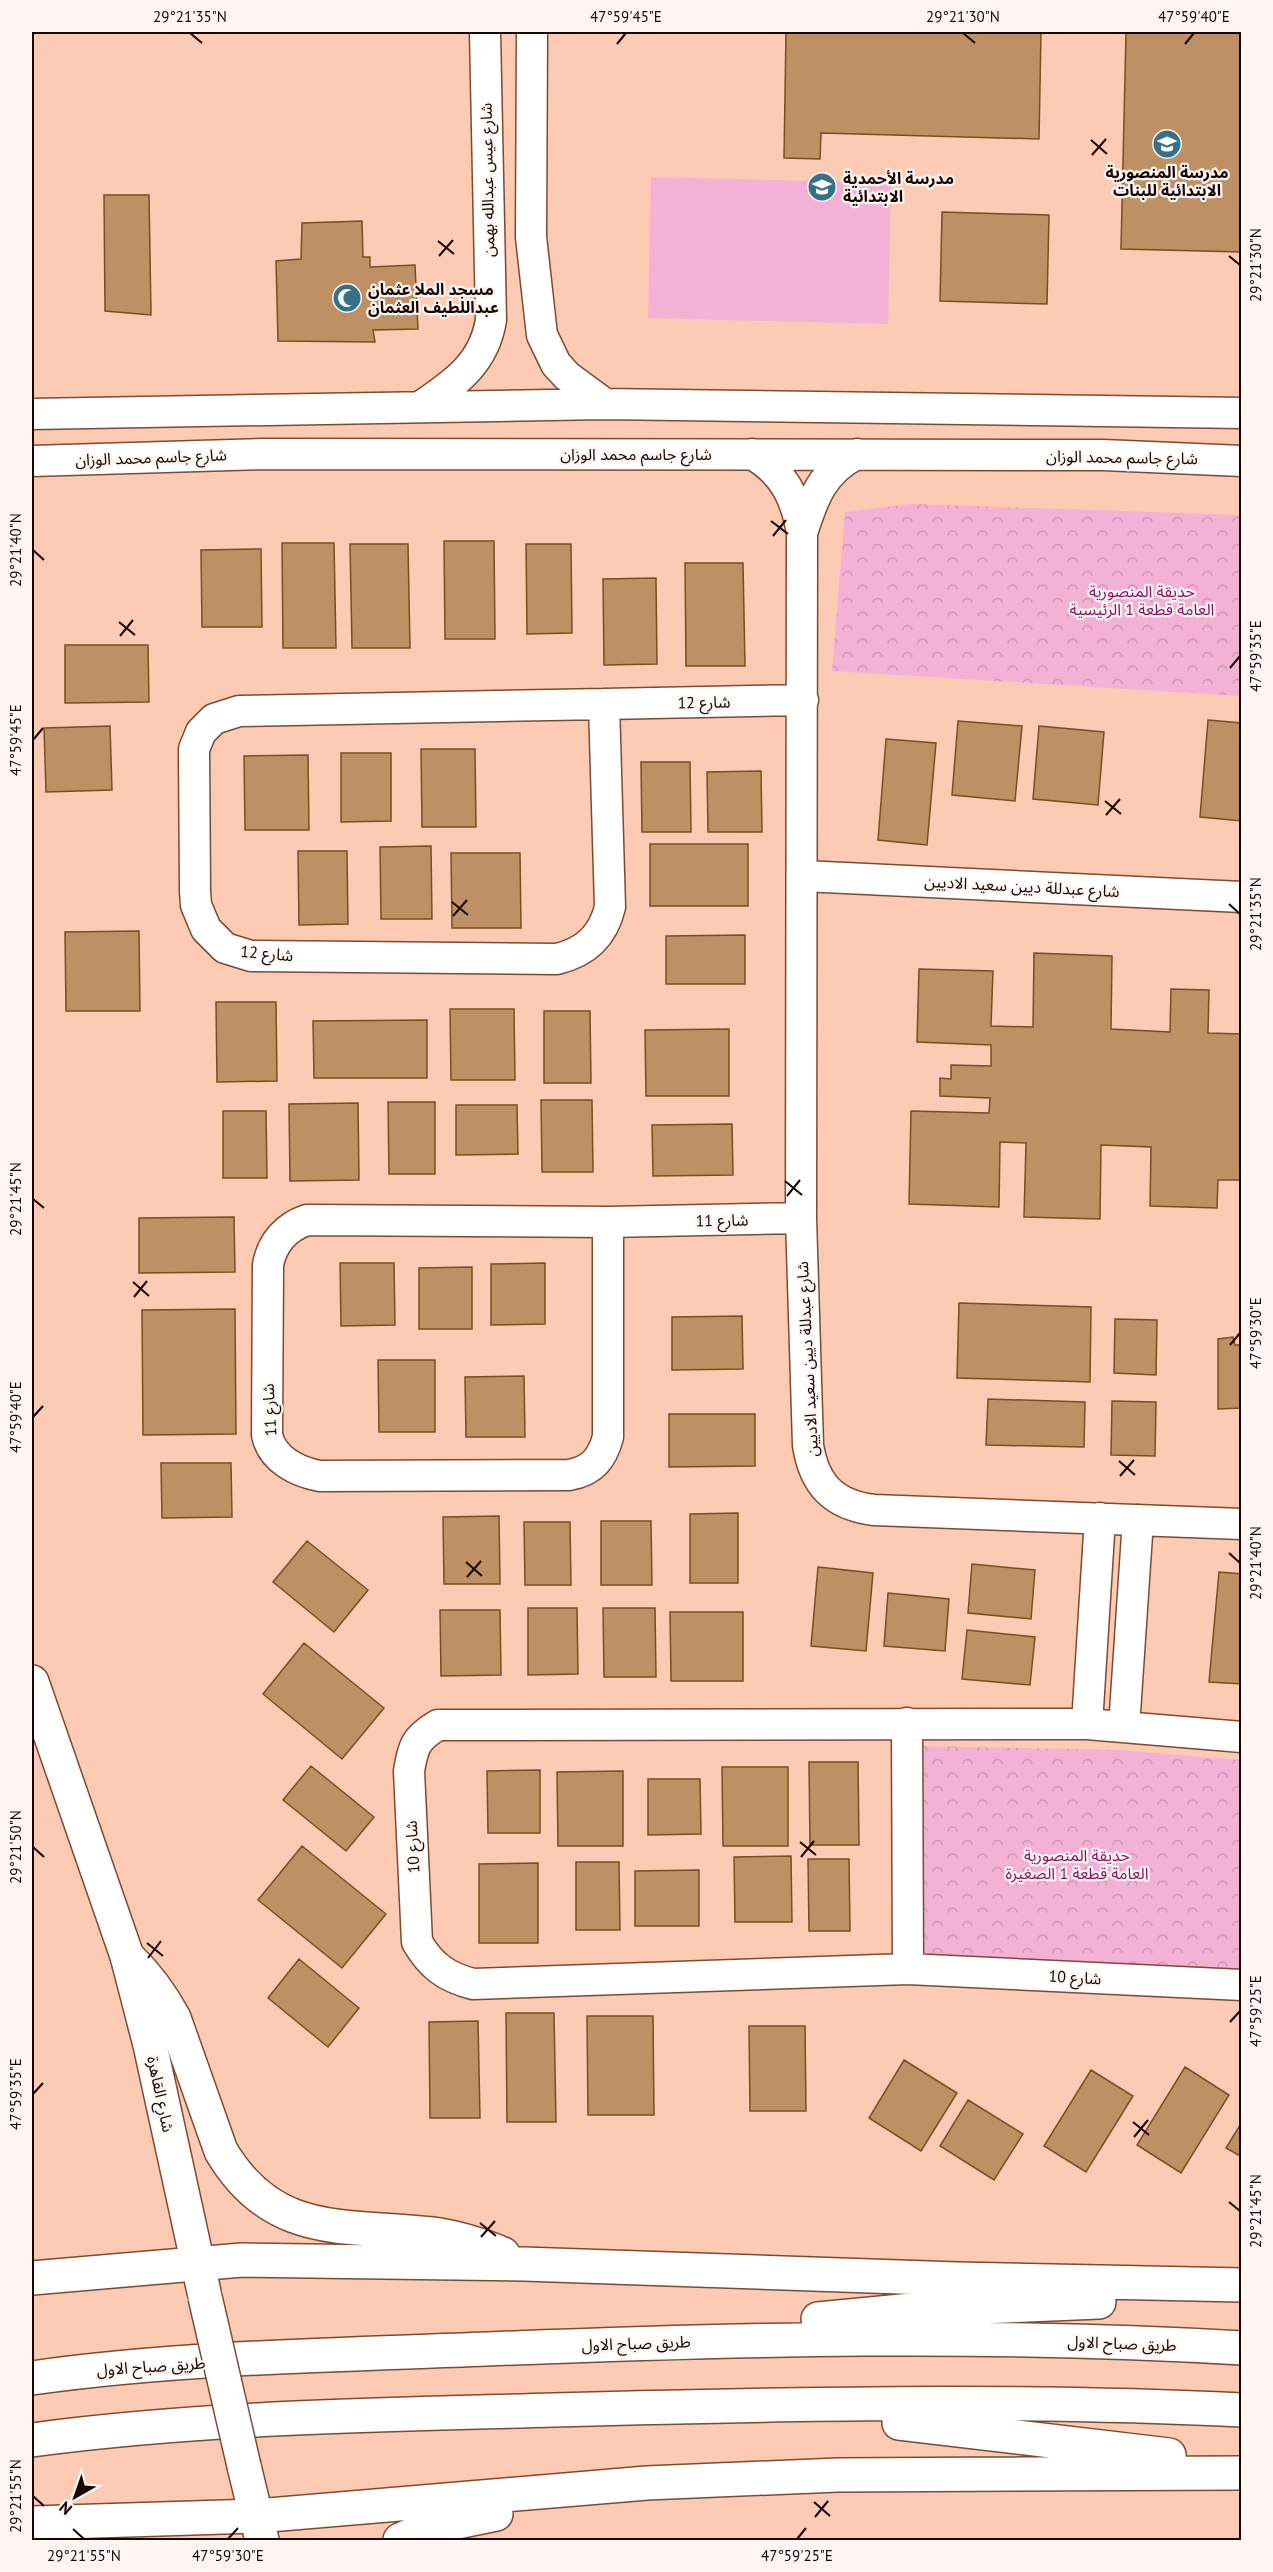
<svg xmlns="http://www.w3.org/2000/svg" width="1273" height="2572" font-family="'PT Sans','Noto Sans Arabic',sans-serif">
  <defs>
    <pattern id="park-crowns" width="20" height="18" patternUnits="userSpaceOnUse" patternTransform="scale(1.5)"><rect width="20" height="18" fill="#f3b1d6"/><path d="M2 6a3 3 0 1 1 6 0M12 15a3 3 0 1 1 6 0" fill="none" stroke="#d097b6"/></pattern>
  </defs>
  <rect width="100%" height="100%" fill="#fdcab3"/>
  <path fill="#f3b1d6" d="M651,177L891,183L888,324L648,318Z"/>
  <path fill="url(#park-crowns)" d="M910,504L1241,515V696L832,671L845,512Z
    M917,1746L1119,1750L1241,1760V1984L915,1974Z"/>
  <path fill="#bf9063" stroke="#794e21" stroke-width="1.5" d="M786,32H1041L1039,139L821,133L820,159L784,158Z
    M1126,32H1242V252L1121,249Z
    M104,195H149L151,315L105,311Z
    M942,212L1049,215L1047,304L940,301Z
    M362,221L363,257H370V267L415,265L418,329L373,330L375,342L278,341L276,261L301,259L302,223Z
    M444,541H494L495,639H445Z
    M282,543H334L336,648H283Z
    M350,544H408L410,648H352Z
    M526,544H571L572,633L527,634Z
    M261,549L262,627H202L201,550Z
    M685,563H743L745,666H686Z
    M656,578L657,664L604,665L603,579Z
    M65,645H148L149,702L65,703Z
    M1208,720L1242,723V821L1200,817Z
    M958,721L1022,726L1015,801L952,795Z
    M110,726L112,790L46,792L44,728Z
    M1039,726L1104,732L1098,805L1033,799Z
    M886,739L936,743L927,845L878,840Z
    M421,749H475L476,827H422Z
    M341,753H391V821L341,822Z
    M308,755L309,830H245L244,756Z
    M641,762H690L691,832H642Z
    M761,771L762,832H708L707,772Z
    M650,844H748V906H650Z
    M431,846L432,919H381L380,847Z
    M298,851H347L348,924L299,925Z
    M451,853H520L521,928H452Z
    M139,931L140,1011H66L65,932Z
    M745,935V984H666V936Z
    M1034,953L1112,956L1111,1029L1170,1032L1171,989L1209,990L1208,1033L1242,1034V1180H1218L1217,1208L1150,1206L1151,1147L1101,1145L1100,1219L1024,1217L1026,1143L1000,1142L999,1207L909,1204L911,1111L989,1113L990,1098L940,1096V1078L951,1079V1065L991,1066V1045L917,1042L919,969L993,971L991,1026L1033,1027Z
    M216,1002H276L277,1081L217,1082Z
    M450,1009H514L515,1080H451Z
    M544,1011H590L591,1083H544Z
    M427,1020V1078H314L313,1021Z
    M729,1029V1096H646L645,1030Z
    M541,1100H592L593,1172H542Z
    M388,1102H435V1174H389Z
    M358,1103L359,1180L290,1181L289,1104Z
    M456,1105H517L518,1154L456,1155Z
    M223,1111H266L267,1178H223Z
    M732,1124L733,1175L653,1176L652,1125Z
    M234,1217L235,1272L139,1273V1218Z
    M340,1263H394L395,1325L341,1326Z
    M545,1263V1324L491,1325V1264Z
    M472,1267V1329H419V1268Z
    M959,1303L1091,1307L1090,1382L957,1378Z
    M235,1309L236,1434L143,1435L142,1310Z
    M742,1316L743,1369L672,1370V1317Z
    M1115,1319L1157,1320L1156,1375L1114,1373Z
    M1233,1337L1235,1345H1242V1408L1218,1409V1339Z
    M378,1360H435V1432H379Z
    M524,1376L525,1437H466L465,1377Z
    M988,1399L1085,1402L1084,1447L986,1445Z
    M1112,1401L1156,1402L1155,1456L1111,1455Z
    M669,1414H755V1466L669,1467Z
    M161,1463H231L232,1517L162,1518Z
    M738,1513V1583H690V1514Z
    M499,1516L500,1584H444L443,1517Z
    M601,1521H651L652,1585H601Z
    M524,1522H570L571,1585H525Z
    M307,1541L368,1590L334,1632L273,1582Z
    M972,1564L1035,1570L1031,1619L968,1613Z
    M818,1567L873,1573L866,1651L811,1646Z
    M1219,1572L1242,1574V1684L1209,1682Z
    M888,1593L949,1599L945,1651L884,1646Z
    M528,1608H577L578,1674L528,1675Z
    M603,1608H655L656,1677H604Z
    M440,1610H500L501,1675L441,1676Z
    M670,1612H743V1681H671Z
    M967,1630L1035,1637L1030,1685L962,1679Z
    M304,1643L384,1708L342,1759L263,1694Z
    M809,1762H858L859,1845H810Z
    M311,1766L374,1817L346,1851L283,1800Z
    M722,1767H788V1846H723Z
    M540,1770V1833H488L487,1771Z
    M623,1771V1846H558L557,1772Z
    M648,1779H700L701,1834L648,1835Z
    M302,1846L386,1914L342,1968L258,1900Z
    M791,1856L792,1922H735L734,1857Z
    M808,1859H849L850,1931H809Z
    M576,1862H619L620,1930H576Z
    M538,1863V1943H479V1864Z
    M699,1870V1926H635V1871Z
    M299,1959L359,2008L328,2047L268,1998Z
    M506,2013H554L556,2122H507Z
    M587,2016H653L654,2115H588Z
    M478,2021L480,2118H430L429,2022Z
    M749,2026H805L806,2111H750Z
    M904,2060L957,2093L921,2151L869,2118Z
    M1185,2067L1229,2095L1181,2173L1137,2145Z
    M1091,2070L1133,2096L1086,2172L1044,2146Z
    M968,2100L1023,2134L994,2180L940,2146Z
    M1242,2122V2157L1226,2148Z"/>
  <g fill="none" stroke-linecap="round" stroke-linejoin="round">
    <g stroke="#7f4930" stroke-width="33">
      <path id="minor" d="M532,32L531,237L542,335L556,364L567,376L605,404
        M420,407C455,383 484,364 491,320L485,32
        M32,414L605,404L1242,413
        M752,454C784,472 796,498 802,533L801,1218L808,1445C814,1484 833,1505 874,1510L1242,1524
        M32,461L266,454L1103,455L1242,461
        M802,533C813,499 822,471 857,454
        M604,704L610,907C603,936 586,952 557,959L251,956L225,948L206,929L196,905L195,891L194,749L201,732L214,719L239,711Z
        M604,704L803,700
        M803,876L1242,897
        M608,1222V1437C602,1459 592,1471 569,1475L320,1476C297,1472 272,1459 267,1435L268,1265C272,1243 286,1227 307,1220L608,1222L801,1218
        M907,1723L908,1969
        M1087,1724L1100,1518
        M1124,1727L1138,1520
        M1242,1737L1087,1724L438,1725C416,1738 413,1746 409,1771L417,1942C431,1966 446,1977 473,1984L908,1969L1242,1985"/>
    </g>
    <g stroke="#7f4930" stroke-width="36">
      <path id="major" d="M32,1682L127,1956L150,2045L204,2292
        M244,2466L262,2540"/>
    </g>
    <g stroke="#7f4930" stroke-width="36">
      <path id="highway" d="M127,1956C147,1975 161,1994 174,2018L221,2151C273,2239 344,2224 432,2234C456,2237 481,2245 503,2254
        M32,2278L242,2260L524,2264L957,2279L1242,2285
        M818,2319L912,2310L1099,2302
        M32,2378C182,2357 335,2355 487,2349C739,2339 990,2333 1242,2348
        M899,2423L1169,2455
        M32,2440C204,2417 380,2415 554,2410C783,2404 1013,2399 1242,2410
        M32,2523L257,2516L647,2483L838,2475L1242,2473
        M400,2540L428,2528L496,2514"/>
    </g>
    <use href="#minor" stroke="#fff" stroke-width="30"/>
    <use href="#major" stroke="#fff" stroke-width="33"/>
    <use href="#highway" stroke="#fff" stroke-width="33"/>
    <g stroke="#7f4930" stroke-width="36" stroke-linecap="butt">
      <path id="major-bridge" d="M205,2297L244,2466"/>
    </g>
    <use href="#major-bridge" stroke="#fff" stroke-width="33"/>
  </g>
  <path fill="none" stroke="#190500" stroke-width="2" d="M190,33L202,43M963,33L975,43M617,44L626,33M1185,44L1194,33M1091,140L1107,154M1092,155L1106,139M438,241L454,254M439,256L453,240M1229,256L1240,265M771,521L788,534M773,536L786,520M33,550L44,560M119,622L135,635M120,636L133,620M1230,668L1240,656M33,740L43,728M1105,801L1121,814M1106,815L1120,799M452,902L468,915M1229,904L1240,914M453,916L467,900M785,1181L802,1195M787,1196L800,1180M33,1199L44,1208M133,1282L149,1296M134,1297L147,1281M1230,1345L1240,1333M33,1417L43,1406M1119,1461L1135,1475M1120,1476L1134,1460M1229,1553L1240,1563M466,1562L482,1576M467,1577L481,1561M800,1842L816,1855M33,1847L44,1857M801,1857L814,1841M147,1943L163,1956M148,1958L161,1941M1230,2022L1240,2011M33,2094L43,2083M1133,2122L1149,2135M1134,2137L1148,2120M1229,2202L1240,2211M480,2223L496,2236M481,2237L495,2221M33,2496L44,2506M814,2502L830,2516M815,2517L828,2501M73,2529L84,2539M228,2539L238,2528M797,2539L806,2528"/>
  <defs>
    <g id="school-disc" transform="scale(1.5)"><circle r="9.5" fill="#347288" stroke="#fdf6f3"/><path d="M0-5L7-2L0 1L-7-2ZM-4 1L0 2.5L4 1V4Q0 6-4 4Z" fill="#fff"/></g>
    <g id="mosque-disc" transform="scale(1.5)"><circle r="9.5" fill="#347288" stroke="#fdf6f3"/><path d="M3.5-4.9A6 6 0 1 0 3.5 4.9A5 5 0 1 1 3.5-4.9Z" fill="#fff"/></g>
  </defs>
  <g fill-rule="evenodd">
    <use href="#school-disc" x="1167" y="144"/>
    <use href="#school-disc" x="822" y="187"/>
    <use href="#mosque-disc" x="347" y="298"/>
  </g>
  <g text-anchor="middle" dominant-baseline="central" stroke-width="4.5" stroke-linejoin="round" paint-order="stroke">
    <g font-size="16" font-weight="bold" fill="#190500" stroke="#fdf6f3" text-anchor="start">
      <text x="1167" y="172" text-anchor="middle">مدرسة المنصورية<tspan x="1167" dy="18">الابتدائية للبنات</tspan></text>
      <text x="843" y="178">مدرسة الأحمدية<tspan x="843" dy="18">الابتدائية</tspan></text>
      <text x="368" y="289">مسجد الملا عثمان<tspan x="368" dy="18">عبداللطيف العثمان</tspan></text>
    </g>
    <g font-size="16" fill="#190500" stroke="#fdf6f3">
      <text transform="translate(487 180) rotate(-91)">شارع عيس عبدالله بهمن</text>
      <text x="636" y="454">شارع جاسم محمد الوزان</text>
      <text transform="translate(151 457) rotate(-2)">شارع جاسم محمد الوزان</text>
      <text transform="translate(1122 457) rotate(1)">شارع جاسم محمد الوزان</text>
      <text transform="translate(704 702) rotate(-1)">شارع 12</text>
      <text transform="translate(1022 886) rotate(3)">شارع عبدللة ديين سعيد الاديين</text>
      <text transform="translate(267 953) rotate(5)">شارع 12</text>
      <text transform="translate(722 1220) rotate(-1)">شارع 11</text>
      <text transform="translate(807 1359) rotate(-93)">شارع عبدللة ديين سعيد الاديين</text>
      <text transform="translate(269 1410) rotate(-93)">شارع 11</text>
      <text transform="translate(412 1847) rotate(-93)">شارع 10</text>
      <text transform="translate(1075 1977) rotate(3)">شارع 10</text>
      <text transform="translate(161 2094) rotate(78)">شارع القاهرة</text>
      <text transform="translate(636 2343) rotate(-2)">طريق صباح الاول</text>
      <text transform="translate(1122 2343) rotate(2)">طريق صباح الاول</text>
      <text transform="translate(151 2366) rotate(-4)">طريق صباح الاول</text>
    </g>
    <g font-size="16" fill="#8d0f68" stroke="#fdf6f3">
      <text x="1142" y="591">حديقة المنصورية<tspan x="1142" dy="18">العامة قطعة 1 الرئيسية</tspan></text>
      <text x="1077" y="1855">حديقة المنصورية<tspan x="1077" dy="18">العامة قطعة 1 الصغيرة</tspan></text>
    </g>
  </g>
  <rect width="1273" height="2572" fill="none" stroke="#fdf6f3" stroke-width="66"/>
  <g transform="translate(75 2497) rotate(220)" stroke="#fdf6f3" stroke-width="4.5" paint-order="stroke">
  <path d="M0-4.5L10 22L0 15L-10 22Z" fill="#190500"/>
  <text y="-9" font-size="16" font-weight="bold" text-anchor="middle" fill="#190500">N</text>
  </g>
  <rect x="33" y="33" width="1207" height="2506" fill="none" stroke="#190500" stroke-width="2"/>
  <g font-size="15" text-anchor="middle" fill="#190500">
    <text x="190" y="22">29°21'35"N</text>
    <text x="626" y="22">47°59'45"E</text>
    <text x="963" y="22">29°21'30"N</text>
    <text x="1194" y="22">47°59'40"E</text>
    <text transform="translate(1256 265) rotate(-90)" y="5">29°21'30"N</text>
    <text transform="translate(16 550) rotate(-90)" y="5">29°21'40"N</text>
    <text transform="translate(1256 656) rotate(-90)" y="5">47°59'35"E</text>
    <text transform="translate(16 740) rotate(-90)" y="5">47°59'45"E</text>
    <text transform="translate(1256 914) rotate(-90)" y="5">29°21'35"N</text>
    <text transform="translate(16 1199) rotate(-90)" y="5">29°21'45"N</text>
    <text transform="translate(1256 1333) rotate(-90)" y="5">47°59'30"E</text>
    <text transform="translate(16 1417) rotate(-90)" y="5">47°59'40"E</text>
    <text transform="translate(1256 1563) rotate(-90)" y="5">29°21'40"N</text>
    <text transform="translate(16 1847) rotate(-90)" y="5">29°21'50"N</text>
    <text transform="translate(1256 2011) rotate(-90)" y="5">47°59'25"E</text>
    <text transform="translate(16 2094) rotate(-90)" y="5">47°59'35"E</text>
    <text transform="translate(1256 2211) rotate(-90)" y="5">29°21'45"N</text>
    <text transform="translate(16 2496) rotate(-90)" y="5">29°21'55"N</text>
    <text x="84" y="2561">29°21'55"N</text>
    <text x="228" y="2561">47°59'30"E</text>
    <text x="797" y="2561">47°59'25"E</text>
  </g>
</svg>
